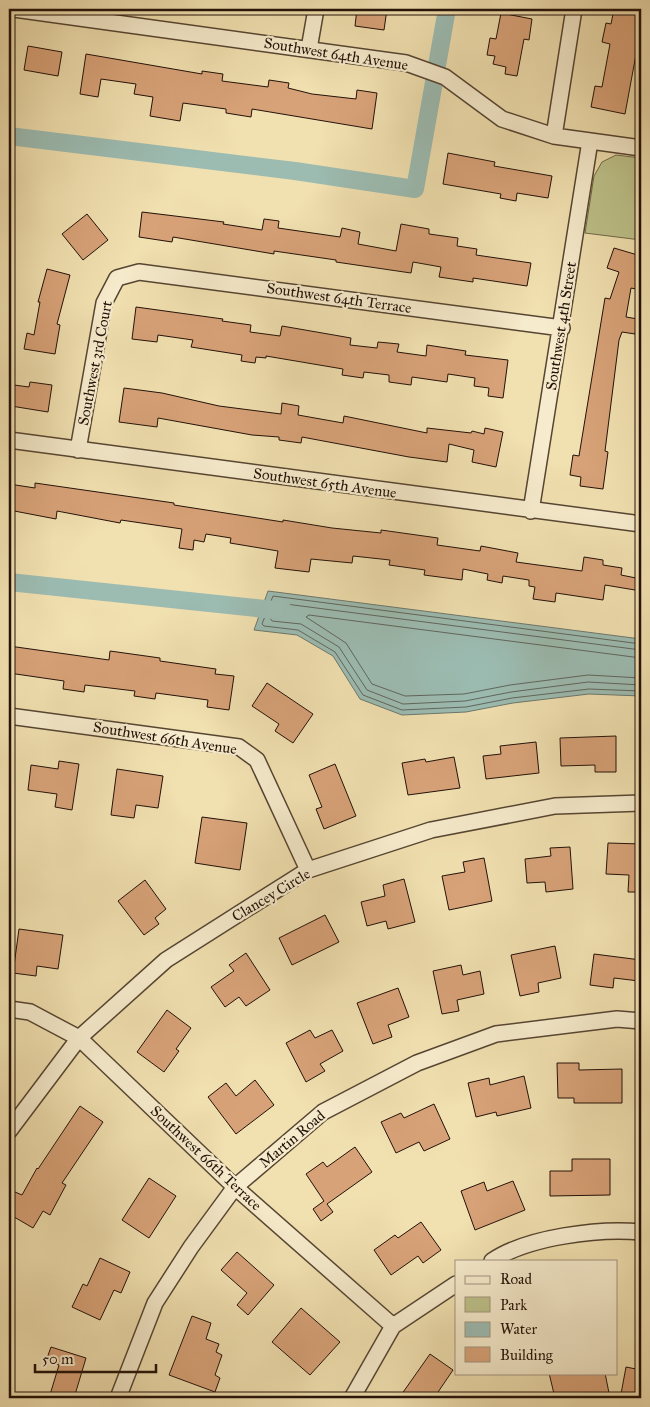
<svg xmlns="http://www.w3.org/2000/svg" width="650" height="1407" font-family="'IM FELL Great Primer',serif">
  <rect width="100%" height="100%" fill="#f1e0b0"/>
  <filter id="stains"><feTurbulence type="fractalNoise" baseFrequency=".004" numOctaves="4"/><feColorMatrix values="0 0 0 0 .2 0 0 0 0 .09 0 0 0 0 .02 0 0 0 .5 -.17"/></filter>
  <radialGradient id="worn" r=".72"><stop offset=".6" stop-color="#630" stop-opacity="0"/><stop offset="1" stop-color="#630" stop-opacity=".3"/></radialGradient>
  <path fill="#bdc189" stroke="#706948" d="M616,155L641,158V240L585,233L594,176L602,162Z"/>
  <path fill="#9cbcb2" stroke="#6b786e" d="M268,591L641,639V696L589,694L513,703L466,712L402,715L360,699L333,656L297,635L254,630Z"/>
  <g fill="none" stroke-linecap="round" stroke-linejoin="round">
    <path stroke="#5f665d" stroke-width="1" d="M641,644L273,596L262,624L264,626L298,630L335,652L363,695L402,710L466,707L512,698L589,689L641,691
      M641,650L278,603L270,618L272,621L301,624L339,647L367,690L403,704L465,701L511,692L588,682L641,685
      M641,658L309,615L306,617L346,643L372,684L405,696L464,694L510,685L588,675L641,678"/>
    <path stroke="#9cbcb2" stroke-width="18" d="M9,136L295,171L415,189L447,9
      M9,582L284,611"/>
  </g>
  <path fill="#d8a278" stroke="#221108" d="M357,9H387L384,30L355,26Z
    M614,9H641V50L637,49L625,114L591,107L595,86L602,87L610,44L602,42L606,23L611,24Z
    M501,13L532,19L529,40L524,39L517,76L505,74L506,67L493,64L495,56L487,55L490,38L496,39Z
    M28,46L62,52L58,76L24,70Z
    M86,54L202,74V71L223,74L222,81L268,87L269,80L289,83L288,88L312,94L356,99L357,90L377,93L372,129L252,109L251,117L226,113V109L183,103L180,121L150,116L153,97L134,94L136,84L101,79L98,97L80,94Z
    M448,153L495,162L494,166L552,176L548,198L517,193L516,201L500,198L501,194L443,184Z
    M142,212L224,222L223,224L262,230L264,219L279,221L278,228L340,237L342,228L360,232L358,244L396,251L401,224L429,229V234L458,238L457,246L477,249L476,255L531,263L527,286L473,278V282L439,277L441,267L413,262L411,273L336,262V260L274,251V254L173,237L172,242L139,237Z
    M87,214L108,240L83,260L62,234Z
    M614,248L641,256V273L636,289L631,288L626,317L638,319L635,334L622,332L619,340L605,451L608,452L603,489L580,486L581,477L570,475L573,455L579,456L605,298L610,299L619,272L607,268Z
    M47,269L70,275L57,324L60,325L55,354L24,349L27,333L34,335L40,302H38Z
    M136,307L223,319L222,321L251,325L250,332L280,336L282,326L351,338L350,345L377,348L378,342L399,344L397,352L426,356L427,345L466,351L465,355L508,360L503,398L488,396L489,388L474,386L475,378L448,374L447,382L412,377L411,385L389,382V375L364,372L363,378L342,375L343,369L266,356V358L256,357L255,363L241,361L242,355L191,347L193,340L158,335L157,342L132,339Z
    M30,382L52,385L48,412L11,406L14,385L29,387Z
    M124,388L162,393L219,406L281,414L282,403L299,406L298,415L343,423L344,416L427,433V428L471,433L472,431L484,434L485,428L503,432L496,467L472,462L474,450L449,444L447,462L409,457L302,437L301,443L279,440V437L252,435L158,418L157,427L119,422Z
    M35,483L174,503V505L283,522V520L332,528L381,533V530L438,538L437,545L480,551L481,546L518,553L516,562L582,571L584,557L603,560V565L622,568L621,575L641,579V591L605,585L603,600L556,593L555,602L533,599L535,587L529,586V580L503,576L502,583L487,580L488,574L463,569L462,580L424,575L425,570L389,565L390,560L353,556L352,563L311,559L309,572L275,568L278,551L230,543L231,538L206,534L204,542L194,540L193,550L179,548L182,529L121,520L120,523L57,511L56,519L9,510V484L35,488Z
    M9,646L109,660L110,651L160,658V661L216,669L215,674L234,676L229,710L207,707L208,700L156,693L155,699L134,696L135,691L85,685L84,692L63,689L64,681L9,673Z
    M267,683L313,714L293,743L275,731L279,724L252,706Z
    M616,736V772H595V765L561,766L560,738Z
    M536,742L539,773L486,779L483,756L501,754L500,746Z
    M454,757L460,788L408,795L402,763L425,759L426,762Z
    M59,761L79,764L72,810L55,807L57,794L28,790L31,765L58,769Z
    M335,764L356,816L324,829L316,809L322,807L309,775Z
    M117,769L163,776L158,808L136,805L134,818L111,815Z
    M202,817L247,823L240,870L195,863Z
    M608,843L641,844V892H628L629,875L606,874Z
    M570,847L573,889L546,892L545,882L527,883L525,859L551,856L550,848Z
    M484,858L492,901L449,910L442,876L465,872L463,862Z
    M404,879L415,922L388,929L386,921L367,926L361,902L385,896L383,885Z
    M145,880L166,909L155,918L159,924L144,935L118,901Z
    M325,915L339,942L292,965L279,938Z
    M19,929L63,935L58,969L37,966L36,976L13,973Z
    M555,946L561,978L538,983L539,992L520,996L511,955Z
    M246,953L270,990L246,1006L239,997L225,1007L211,987L234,971L229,965Z
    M594,954L641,960L639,981L614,978L613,988L590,985Z
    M461,965L463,975L480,971L484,994L457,1000L459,1011L442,1014L433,971Z
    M398,988L409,1017L388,1025L392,1037L373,1044L357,1003Z
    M167,1010L191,1028L176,1049L179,1051L164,1072L137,1052Z
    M310,1030L315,1038L332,1030L343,1051L320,1064L325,1071L306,1082L286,1043Z
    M557,1063H579V1070L622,1069V1103H574V1098H558Z
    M524,1076L531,1108L497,1116L496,1112L476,1117L468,1083L489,1078L490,1085Z
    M255,1080L274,1105L236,1134L208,1097L226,1083L236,1096Z
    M434,1104L450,1139L424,1151L419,1142L396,1153L381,1122L401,1113L404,1118Z
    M80,1106L103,1122L62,1183L66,1185L50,1215L43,1211L33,1228L9,1214V1202L15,1192L22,1195L37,1168L38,1169Z
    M355,1147L372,1172L327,1204L333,1212L321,1221L313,1209L324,1201L306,1174L323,1162L327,1167Z
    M572,1159H610V1195L550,1196V1171H572Z
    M149,1178L176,1196L149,1238L122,1220Z
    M513,1181L525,1210L475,1230L461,1191L484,1182L487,1191Z
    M421,1222L441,1250L423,1263L418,1256L391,1275L374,1250L395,1235L398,1238Z
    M237,1252L274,1285L248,1315L237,1305L247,1293L221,1270Z
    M100,1258L130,1272L121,1293L114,1290L100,1320L72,1307L83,1284L87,1286Z
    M301,1308L340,1342L310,1375L272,1342Z
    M192,1316L211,1323L206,1339L219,1344L216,1352L222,1355L215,1375L220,1378L215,1392L169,1375Z
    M51,1347L86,1358L74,1398H49L59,1365L46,1361Z
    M430,1354L453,1370L434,1398H399Z
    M626,1367L641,1370V1398L621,1394Z
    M549,1373H605L610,1398H555Z"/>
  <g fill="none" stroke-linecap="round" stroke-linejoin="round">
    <g stroke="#564532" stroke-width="18">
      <path id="minor" d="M14,9L406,63L445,77L502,119L554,136L641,148
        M309,49L316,9
        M554,136L574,9
        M9,440L641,524
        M78,450L104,303L117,278L139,272L562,328
        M531,511L590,141
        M9,716L239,747L257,760L308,870
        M9,1009L30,1012L79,1038L235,1187L393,1326
        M9,1131L79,1038L166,960L308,870L431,830L555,806L641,803
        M492,1261C527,1237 599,1228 641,1232
        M118,1398L155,1303L191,1247L235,1187L323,1112L417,1063L496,1034L617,1019L641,1021
        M352,1398L393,1326L456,1284"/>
    </g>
    <use href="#minor" stroke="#f6ebcc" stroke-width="15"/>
  </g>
  <g text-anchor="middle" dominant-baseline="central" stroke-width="4.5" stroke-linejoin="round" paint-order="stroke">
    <g font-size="15" fill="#221108" stroke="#f6ebcc">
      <text transform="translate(336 54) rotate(9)">Southwest 64th Avenue</text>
      <text transform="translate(339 298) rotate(8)">Southwest 64th Terrace</text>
      <text transform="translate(561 326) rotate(-81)">Southwest 4th Street</text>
      <text transform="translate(95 363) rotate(-79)">Southwest 3rd Court</text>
      <text transform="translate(325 483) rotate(8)">Southwest 65th Avenue</text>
      <text transform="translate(165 738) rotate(9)">Southwest 66th Avenue</text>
      <text transform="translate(271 895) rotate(-31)">Clancey Circle</text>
      <text transform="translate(292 1139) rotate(-40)">Martin Road</text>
      <text transform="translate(206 1158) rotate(43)">Southwest 66th Terrace</text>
    </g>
  </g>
  <rect width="650" height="1407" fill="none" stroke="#f1e0b0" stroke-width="30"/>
  <rect x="10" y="10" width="630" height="1387" fill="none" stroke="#221108" stroke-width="2.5"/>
  <rect x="15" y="15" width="620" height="1377" fill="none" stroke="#221108"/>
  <rect x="455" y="1260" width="162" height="115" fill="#f6ebcc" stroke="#a1947e"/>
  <rect x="465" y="1276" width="25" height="8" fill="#f6ebcc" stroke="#a1947e"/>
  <text x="500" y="1284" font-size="15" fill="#221108">Road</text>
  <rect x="465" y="1297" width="25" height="15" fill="#bdc189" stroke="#a1947e"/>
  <text x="500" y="1310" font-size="15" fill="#221108">Park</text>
  <rect x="465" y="1322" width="25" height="15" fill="#9cbcb2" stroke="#a1947e"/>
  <text x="500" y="1334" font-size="15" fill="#221108">Water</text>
  <rect x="465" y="1347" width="25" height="15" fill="#d8a278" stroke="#a1947e"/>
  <text x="500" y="1360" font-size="15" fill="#221108">Building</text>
  <path d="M35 1364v8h121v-8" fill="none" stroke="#221108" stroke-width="2.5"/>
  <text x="42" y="1364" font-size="15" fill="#221108" stroke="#f6ebcc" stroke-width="4" paint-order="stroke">50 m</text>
  <rect width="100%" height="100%" filter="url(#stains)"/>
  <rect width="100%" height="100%" fill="url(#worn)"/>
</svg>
